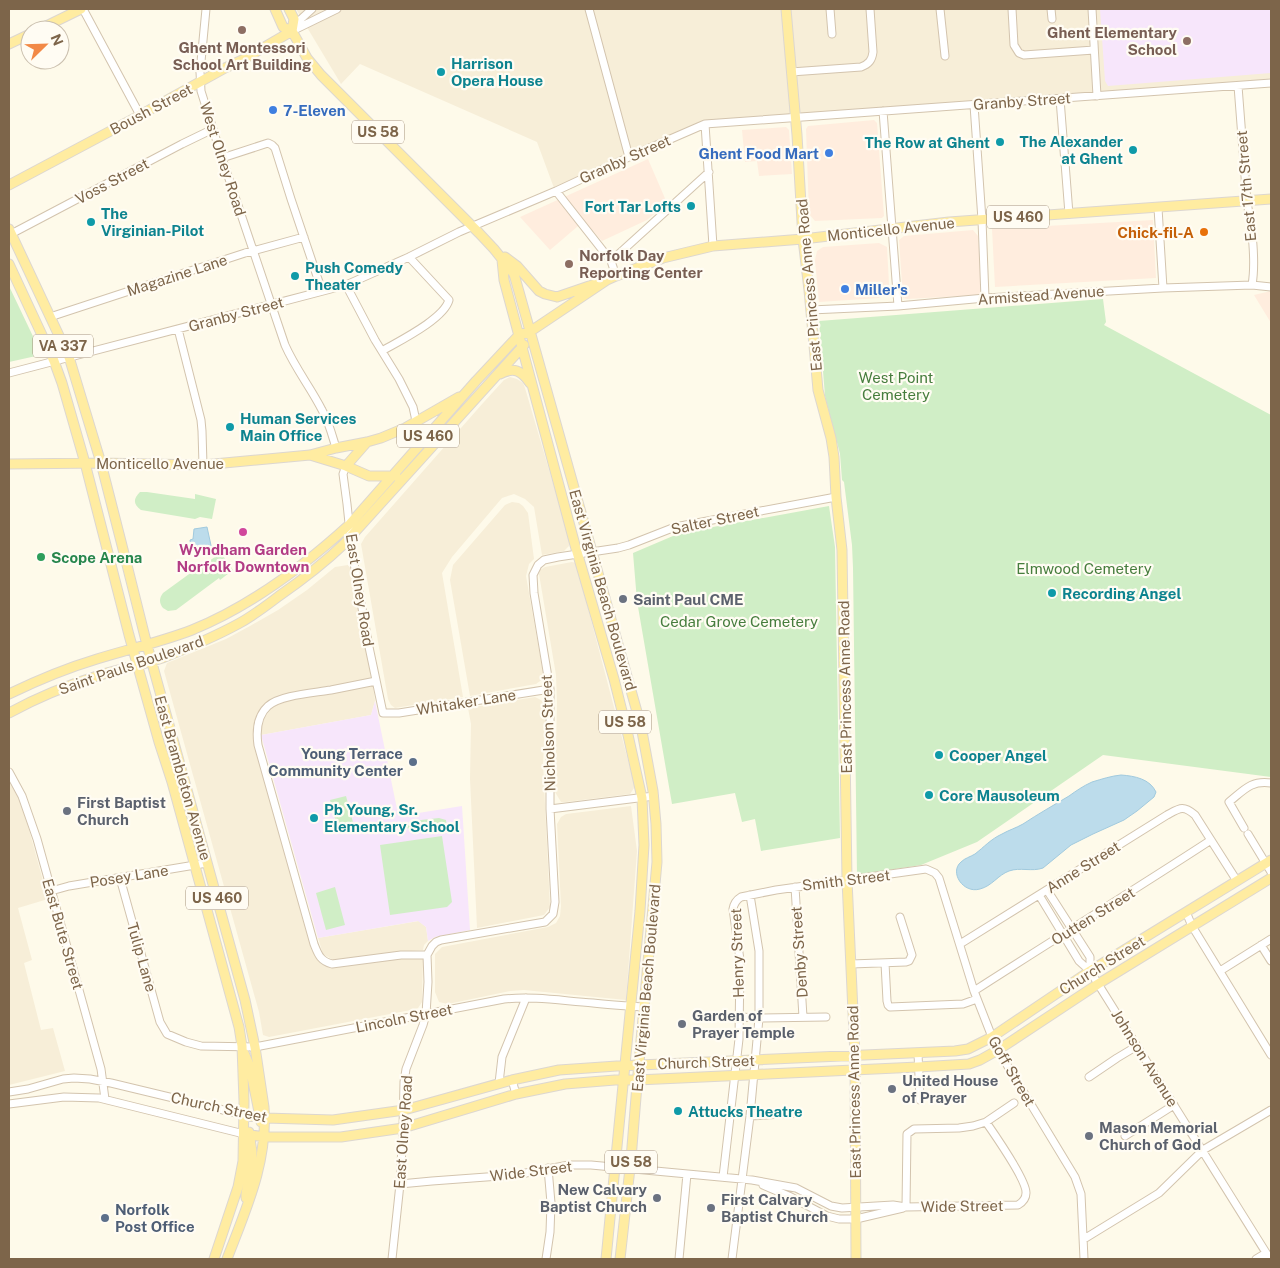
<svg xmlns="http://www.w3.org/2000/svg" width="1280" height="1268" font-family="'Public Sans',sans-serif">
  <rect width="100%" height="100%" fill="#fefaea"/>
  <path fill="#f7eed8" d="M296,9H1271V81L704,122L554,188L537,142L360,64L341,84Z
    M510,377L517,379L523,383L525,388L569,538V546L564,551L542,555L534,507L525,499L514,494L502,498L452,557L442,573L463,697L395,708L391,705L388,699L361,544L365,537L483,403L504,380Z
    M512,502L519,503L523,506L528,513L534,559L529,564L526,576L543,673V679L536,684L470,696L450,580L453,565L505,505Z
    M572,562L576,563L634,783V788L630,794L566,802H561L555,792L557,703L556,675L539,574L540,570L545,567Z
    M348,565L354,574L372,679L279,696L271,700L263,707L258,754L317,959L321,964L334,968L414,957L423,958L422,1002L418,1008L411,1010L269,1037L263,1035L259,1012L164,671L167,663L226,639L250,626L278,610L307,590L335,567Z
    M373,686L375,701L371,715L261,735L260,726L266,716L272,708L280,702Z
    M535,697L541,700L546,706L543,763L550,907L544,915L477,928L470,779L471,724L468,708Z
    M9,782L18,797L25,815L48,899L18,908L32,960L24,963L41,1030L53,1028L65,1071L9,1085Z
    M631,806L637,851L626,1000L524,990L510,991L448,1004L439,1002L435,992V954L442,947L548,927L556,923L560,916L561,906L557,824L561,817L566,814Z
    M419,921L426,927L428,941L424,945L423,950L387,953L335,961L323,954L318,938Z"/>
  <path fill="#ffedde" d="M874,120L877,123L884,216L882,218L815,221L809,214L806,129L808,126Z
    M786,127L789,130L792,174L759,176L757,161L745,162L742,130Z
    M648,159L667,203L647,220L602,241L584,221L550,250L520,217Z
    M1153,220L1156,278L995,287L992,229Z
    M973,230L978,236L983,293L980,295L907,299L903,298L899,240L904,236Z
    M879,243L887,247L889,284L885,294L879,298L819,302L815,260L817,251L823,247Z
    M1271,291V323L1254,295Z"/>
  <path fill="#f7e6fb" d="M1100,9H1271V73L1108,86L1105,81Z
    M375,701L397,809L406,815L462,806L470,930L435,937L428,941L426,927L418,921L318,938L261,735L371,715Z"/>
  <path fill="#d0eec6" d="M9,286L39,349L36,356L9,362Z
    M1103,299L1106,322L1104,325L1271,415V777L1103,755L977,842L921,865L857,875L853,568L852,545L844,482L842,480L840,454L825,396L819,321Z
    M140,492H147L195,499V494L216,499L212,519L200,517L195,519L141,510C133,504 133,499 140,492Z
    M829,506L835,547L840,838L761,851L755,819L742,822L735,793L672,804L637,601L633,553L680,533Z
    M221,553L233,570L220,580L219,578L176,610L168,611L163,608C159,603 159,598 163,593L207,561H209Z
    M346,796L354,826L338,830L330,800Z
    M439,818L446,820L447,829C433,830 420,831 406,828L412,821Z
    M442,836L452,902L447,907L390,915L380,845Z
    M335,887L345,925L326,930L316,893Z"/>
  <path fill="#bcdceb" stroke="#a1cade" d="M207,527L212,550L200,553L195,546L191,547L190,540L193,539L194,529Z
    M1121,775C1135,776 1150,779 1156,792L1154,797L1137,811L1124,820L1093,834L1071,845L1043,868C1032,872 1020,867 1009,871C998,875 992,886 980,889C963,894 949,872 961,862C965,858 970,857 975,854C984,847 991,839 1002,834C1009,830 1016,828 1023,824C1038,814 1054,805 1069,796C1076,791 1083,786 1092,782C1102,779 1111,776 1121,775Z"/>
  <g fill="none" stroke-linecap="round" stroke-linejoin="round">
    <g stroke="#d3c4ae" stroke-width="9">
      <path id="minor" d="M83,9L140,115
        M206,9L200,72L201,91L222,158L285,345C295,368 311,388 322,410C329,422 332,435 336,448
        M589,9L629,157
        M830,9L832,34
        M940,9L945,56
        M1012,9L1014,45L1019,53L1024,55L1094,50
        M1051,9L1052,19
        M1092,9L1097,96
        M294,29L301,19L312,9
        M292,31L337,9
        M791,72L861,67C869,64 872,60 873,52L870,9
        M1238,86L1247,202C1252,226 1256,262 1252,285
        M1060,99L1069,214
        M974,105L982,220L985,298
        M883,111L898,306
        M705,124L713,246
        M222,158L268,143L272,145L275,148L291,199L322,291
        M556,191L611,261L616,276
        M1158,208L1163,288
        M11,234L182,144L213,129
        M611,261L709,172
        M346,285L375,340L399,379L413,407L421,444
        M811,310L898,306L985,298L1163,288L1252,285L1271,287
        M50,317L245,253L304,237
        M178,329L201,420L202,431L203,465
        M382,351C399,341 444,319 449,300L409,257
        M9,373L346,285L409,257L459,232L556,191L629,157L705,124L1271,83
        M346,466L343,474L347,504L352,552L369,647L383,713H399L550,689
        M376,681C361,684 346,687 331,690C314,693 280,695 268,706C257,716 256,731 258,745L314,944C318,954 320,961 332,964L401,955H427
        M9,772L22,796L37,839L101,1069L105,1099
        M550,809L654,796
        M1244,828L1229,802C1244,790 1251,780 1271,783
        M1248,834L1271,872
        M120,878L160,1022L167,1034L186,1042L201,1046L255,1047L504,999C534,996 563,1001 593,1003C610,1005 627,1006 644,1007
        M795,887L803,1017
        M1047,890L1090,957V971
        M51,891L69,886L207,863
        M1039,895L1079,961L1090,971L1270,1259
        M1186,912L1192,926L1271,1055
        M960,944L1167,815C1180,808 1183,805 1195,815L1237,881
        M1261,945L1271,961
        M885,963L887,1001L888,1005L890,1007L963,1004L977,999
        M851,964L906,962L909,961L912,955L900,917
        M1220,971L1271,939
        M974,991C1053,940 1133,891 1211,840
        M739,1017L759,1018L826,1017
        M918,1053L920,1100
        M1089,1077L1117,1058L1137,1046
        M512,1080L516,1094
        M499,1083L502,1057L526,998
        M9,1092L28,1089L63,1079L74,1078L90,1079L111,1083L244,1115
        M9,1104L64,1097L99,1098L244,1134
        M750,1116L799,1113
        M1125,1136L1174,1105
        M723,1177L739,1039L740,960L733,909C734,903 736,900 741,897L776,890L926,869L935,873L939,878L974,991L992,1037L998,1050L1075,1177L1081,1194L1084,1259
        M400,1184L432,1181L515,1175L569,1165H591L752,1180L796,1188L831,1206L842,1208L893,1205L906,1207L1018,1205C1023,1202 1026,1199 1026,1193C1027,1181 995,1135 986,1122
        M763,1185L791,1197L827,1216L839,1219H856L903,1208
        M906,1207L907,1134L914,1129L959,1128L973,1126L986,1122L1014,1103
        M1084,1239L1159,1193L1203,1150L1271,1110
        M392,1259L400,1184L403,1128L404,1082L406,1069L423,1025L426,1014L428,982L427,955L432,946L436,942L441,940L545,922L553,914L555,902L550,809V689L534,593L533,575L538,565L544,560L558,557L618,548L629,545L675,527L836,497
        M546,1259L550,1232L551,1203L548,1168
        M679,1259L687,1174
        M732,1259L750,1116L759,1018V951L750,895
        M1256,1259L1266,1253"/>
    </g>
    <g stroke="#ddd7d0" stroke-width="11">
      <path id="major" d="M275,9L283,27L292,31
        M289,9L294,19L292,31
        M786,9L797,135L803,239L809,290L818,390L831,438L834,457L836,497L842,550L847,880L855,1056L856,1259
        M38,30L81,9
        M292,31L307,58L321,75L479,233L494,249L514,274L641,726L653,791L656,824L657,862L637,1085L631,1159L620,1259
        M9,44L30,34
        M9,185L133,119L225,68L244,59L292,31
        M9,229L69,357L101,463L127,565L147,645L245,1000L255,1047L264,1107C268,1162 246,1209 227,1259
        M505,257L517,266L539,291L545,294L557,297L595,284
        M502,260L504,280L575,545L614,679L628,735L642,798L644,845L640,911L606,1259
        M9,264L54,361L62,383L85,463L129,635L159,742L172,782L239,1027L242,1046L244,1101L243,1161L238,1187L214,1259
        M500,374C514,367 521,370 530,383
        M310,455L346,466L369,476H396
        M9,464L101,463L203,465L310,455L336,448L367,442L381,438L405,428L459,397
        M346,466L367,442
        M9,694C38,680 67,668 97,659C129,649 161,642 192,630C251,606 303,567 350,524L476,381L519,335L531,331L607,280L616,276L663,258L713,246L803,239L949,222L1271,199
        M9,713C38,697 68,685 100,675C120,669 142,665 162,658C188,648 214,637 238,624C253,616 266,606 279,596C302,580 324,563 344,544L524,345
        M244,1053L250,1067L261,1122
        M244,1115L265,1118L333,1120L404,1110L512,1080L559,1070L617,1066L955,1051L968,1049L992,1037L1090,971L1271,860
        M244,1134L265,1137H341L403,1128L516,1094L565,1084L615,1080H637L918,1067L969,1064L980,1060L998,1050L1098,984L1271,878
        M246,1198V1194L251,1165L252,1152L249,1132"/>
    </g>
    <use href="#minor" stroke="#fff" stroke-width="7"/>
    <use href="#major" stroke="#ffeca1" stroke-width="9"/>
  </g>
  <g fill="#8d6e63" stroke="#fffcf3" stroke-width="2">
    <circle cx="242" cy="30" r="5"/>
    <circle cx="1187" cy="41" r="5"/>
    <circle cx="569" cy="264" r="5"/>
  </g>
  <g fill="#0f9aa8" stroke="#fffcf3" stroke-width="2">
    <circle cx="441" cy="72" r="5"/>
    <circle cx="1000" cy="142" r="5"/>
    <circle cx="1133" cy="150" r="5"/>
    <circle cx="691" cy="206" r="5"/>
    <circle cx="91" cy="222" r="5"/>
    <circle cx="295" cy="276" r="5"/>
    <circle cx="230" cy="427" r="5"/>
    <circle cx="1052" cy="593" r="5"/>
    <circle cx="939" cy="755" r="5"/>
    <circle cx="929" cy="795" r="5"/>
    <circle cx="314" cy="818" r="5"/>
    <circle cx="678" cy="1111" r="5"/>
  </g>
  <g fill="#3f7fe0" stroke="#fffcf3" stroke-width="2">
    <circle cx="273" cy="110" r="5"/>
    <circle cx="829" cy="153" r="5"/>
    <circle cx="845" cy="289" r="5"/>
  </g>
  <circle fill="#e8710a" stroke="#fffcf3" stroke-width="2" cx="1204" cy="232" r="5"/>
  <circle fill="#d1479c" stroke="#fffcf3" stroke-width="2" cx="243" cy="532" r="5"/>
  <circle fill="#2e9e5b" stroke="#fffcf3" stroke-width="2" cx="41" cy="557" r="5"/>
  <g fill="#6b7280" stroke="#fffcf3" stroke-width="2">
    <circle cx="623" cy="599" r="5"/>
    <circle cx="67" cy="811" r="5"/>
    <circle cx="682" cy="1024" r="5"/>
    <circle cx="892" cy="1089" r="5"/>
    <circle cx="1089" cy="1136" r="5"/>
    <circle cx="657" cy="1198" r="5"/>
    <circle cx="711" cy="1208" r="5"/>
  </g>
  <g fill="#5c6f8a" stroke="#fffcf3" stroke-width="2">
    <circle cx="413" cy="762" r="5"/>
    <circle cx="105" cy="1218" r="5"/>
  </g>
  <g text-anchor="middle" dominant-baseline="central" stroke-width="4.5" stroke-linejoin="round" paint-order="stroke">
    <g fill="#fffcf3" stroke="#a4927d" stroke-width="1">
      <rect x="352" y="120.5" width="52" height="23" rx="4"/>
      <rect x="987" y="205.5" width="62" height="23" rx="4"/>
      <rect x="33" y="334.5" width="60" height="23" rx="4"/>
      <rect x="397" y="424.5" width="62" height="23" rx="4"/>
      <rect x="599" y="710.5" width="52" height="23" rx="4"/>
      <rect x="186" y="886.5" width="62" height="23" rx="4"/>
      <rect x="605" y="1150.5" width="52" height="23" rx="4"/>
    </g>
    <g font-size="14" font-weight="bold" fill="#7d654a">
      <text x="378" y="132">US 58</text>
      <text x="1018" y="217">US 460</text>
      <text x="63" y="346">VA 337</text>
      <text x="428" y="436">US 460</text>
      <text x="625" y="722">US 58</text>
      <text x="217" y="898">US 460</text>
      <text x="631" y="1162">US 58</text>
    </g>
    <g font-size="15" font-weight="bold" fill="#785e54" stroke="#fffcf3" text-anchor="end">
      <text x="1177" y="32">Ghent Elementary<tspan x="1177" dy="17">School</tspan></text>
      <text x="242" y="47" text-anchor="middle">Ghent Montessori<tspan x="242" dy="17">School Art Building</tspan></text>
      <text x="579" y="255" text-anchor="start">Norfolk Day<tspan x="579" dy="17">Reporting Center</tspan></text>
    </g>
    <g font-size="15" font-weight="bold" fill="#0d838f" stroke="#fffcf3" text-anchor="start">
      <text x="451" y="63">Harrison<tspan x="451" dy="17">Opera House</tspan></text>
      <text x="1123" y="141" text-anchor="end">The Alexander<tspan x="1123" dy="17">at Ghent</tspan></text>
      <text x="990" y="142" text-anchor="end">The Row at Ghent</text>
      <text x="681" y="206" text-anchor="end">Fort Tar Lofts</text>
      <text x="101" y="213">The<tspan x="101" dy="17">Virginian-Pilot</tspan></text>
      <text x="305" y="267">Push Comedy<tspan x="305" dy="17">Theater</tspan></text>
      <text x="240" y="418">Human Services<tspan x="240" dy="17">Main Office</tspan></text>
      <text x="1062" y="593">Recording Angel</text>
      <text x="949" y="755">Cooper Angel</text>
      <text x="939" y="795">Core Mausoleum</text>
      <text x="324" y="809">Pb Young, Sr.<tspan x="324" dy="17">Elementary School</tspan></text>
      <text x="688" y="1111">Attucks Theatre</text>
    </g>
    <g font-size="15" fill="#7d654a" stroke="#fffcf3">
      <text transform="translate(1022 101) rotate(-4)">Granby Street</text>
      <text transform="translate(151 109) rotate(-28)">Boush Street</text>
      <text transform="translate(223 159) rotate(72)">West Olney Road</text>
      <text transform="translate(625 159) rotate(-24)">Granby Street</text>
      <text transform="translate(112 181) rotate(-28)">Voss Street</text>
      <text transform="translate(1246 186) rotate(-95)">East 17th Street</text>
      <text transform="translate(891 229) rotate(-6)">Monticello Avenue</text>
      <text transform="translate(177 275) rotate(-18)">Magazine Lane</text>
      <text transform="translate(809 285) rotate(-95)">East Princess Anne Road</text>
      <text transform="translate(1041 295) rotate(-4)">Armistead Avenue</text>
      <text transform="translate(236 314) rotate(-15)">Granby Street</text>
      <text x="160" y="463">Monticello Avenue</text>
      <text transform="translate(715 520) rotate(-12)">Salter Street</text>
      <text transform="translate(360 590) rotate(81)">East Olney Road</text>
      <text transform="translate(603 590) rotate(74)">East Virginia Beach Boulevard</text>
      <text transform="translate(131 665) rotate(-19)">Saint Pauls Boulevard</text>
      <text transform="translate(845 687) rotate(-91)">East Princess Anne Road</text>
      <text transform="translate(466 702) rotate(-9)">Whitaker Lane</text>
      <text transform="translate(548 733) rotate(-92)">Nicholson Street</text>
      <text transform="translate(183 778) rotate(74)">East Brambleton Avenue</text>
      <text transform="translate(1083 867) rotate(-32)">Anne Street</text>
      <text transform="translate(129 876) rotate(-9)">Posey Lane</text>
      <text transform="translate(846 880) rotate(-7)">Smith Street</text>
      <text transform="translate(1093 916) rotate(-32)">Outten Street</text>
      <text transform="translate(63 934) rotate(74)">East Bute Street</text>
      <text transform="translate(799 952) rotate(-94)">Denby Street</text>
      <text transform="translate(737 953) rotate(-92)">Henry Street</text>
      <text transform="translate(142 957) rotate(74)">Tulip Lane</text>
      <text transform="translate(1102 965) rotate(-32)">Church Street</text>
      <text transform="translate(646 988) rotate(-85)">East Virginia Beach Boulevard</text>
      <text transform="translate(404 1018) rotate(-11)">Lincoln Street</text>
      <text transform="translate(1145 1058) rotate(58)">Johnson Avenue</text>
      <text transform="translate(706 1062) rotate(-2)">Church Street</text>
      <text transform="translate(1012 1071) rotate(60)">Goff Street</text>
      <text transform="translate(854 1092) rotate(-91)">East Princess Anne Road</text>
      <text transform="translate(219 1107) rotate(12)">Church Street</text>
      <text transform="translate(403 1132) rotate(-86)">East Olney Road</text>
      <text transform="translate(531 1171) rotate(-7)">Wide Street</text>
      <text transform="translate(962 1206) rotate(-1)">Wide Street</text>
    </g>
    <g font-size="15" font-weight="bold" fill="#366cbe" stroke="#fffcf3" text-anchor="start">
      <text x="283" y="110">7-Eleven</text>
      <text x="819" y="153" text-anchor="end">Ghent Food Mart</text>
      <text x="855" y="289">Miller's</text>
    </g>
    <g font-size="15" font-weight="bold" fill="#c56008" stroke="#fffcf3" text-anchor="end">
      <text x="1194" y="232">Chick-fil-A</text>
    </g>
    <g font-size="15" fill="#467d3d" stroke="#fffcf3">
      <text x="896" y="377">West Point<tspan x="896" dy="17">Cemetery</tspan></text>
      <text x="1084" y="568">Elmwood Cemetery</text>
      <text x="739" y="621">Cedar Grove Cemetery</text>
    </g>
    <g font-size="15" font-weight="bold" fill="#b23c85" stroke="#fffcf3">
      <text x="243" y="549">Wyndham Garden<tspan x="243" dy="17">Norfolk Downtown</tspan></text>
    </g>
    <g font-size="15" font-weight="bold" fill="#27864d" stroke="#fffcf3" text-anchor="start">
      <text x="51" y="557">Scope Arena</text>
    </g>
    <g font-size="15" font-weight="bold" fill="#5b616d" stroke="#fffcf3" text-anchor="start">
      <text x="633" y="599">Saint Paul CME</text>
      <text x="77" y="802">First Baptist<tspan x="77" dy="17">Church</tspan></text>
      <text x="692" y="1015">Garden of<tspan x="692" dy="17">Prayer Temple</tspan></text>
      <text x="902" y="1080">United House<tspan x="902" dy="17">of Prayer</tspan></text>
      <text x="1099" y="1127">Mason Memorial<tspan x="1099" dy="17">Church of God</tspan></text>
      <text x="647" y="1189" text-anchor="end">New Calvary<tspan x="647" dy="17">Baptist Church</tspan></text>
      <text x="721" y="1199">First Calvary<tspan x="721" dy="17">Baptist Church</tspan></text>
    </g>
    <g font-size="15" font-weight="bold" fill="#4e5e75" stroke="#fffcf3" text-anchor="end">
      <text x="403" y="753">Young Terrace<tspan x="403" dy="17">Community Center</tspan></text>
      <text x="115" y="1209" text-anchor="start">Norfolk<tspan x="115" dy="17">Post Office</tspan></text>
    </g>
  </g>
  <rect width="1280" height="1268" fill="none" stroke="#7d654a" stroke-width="20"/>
  <g transform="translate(45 45) rotate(67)"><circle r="24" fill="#fffcf3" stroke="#cbc0af"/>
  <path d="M0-4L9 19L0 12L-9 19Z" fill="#f28946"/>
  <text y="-8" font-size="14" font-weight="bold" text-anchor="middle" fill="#7d654a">N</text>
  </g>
</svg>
